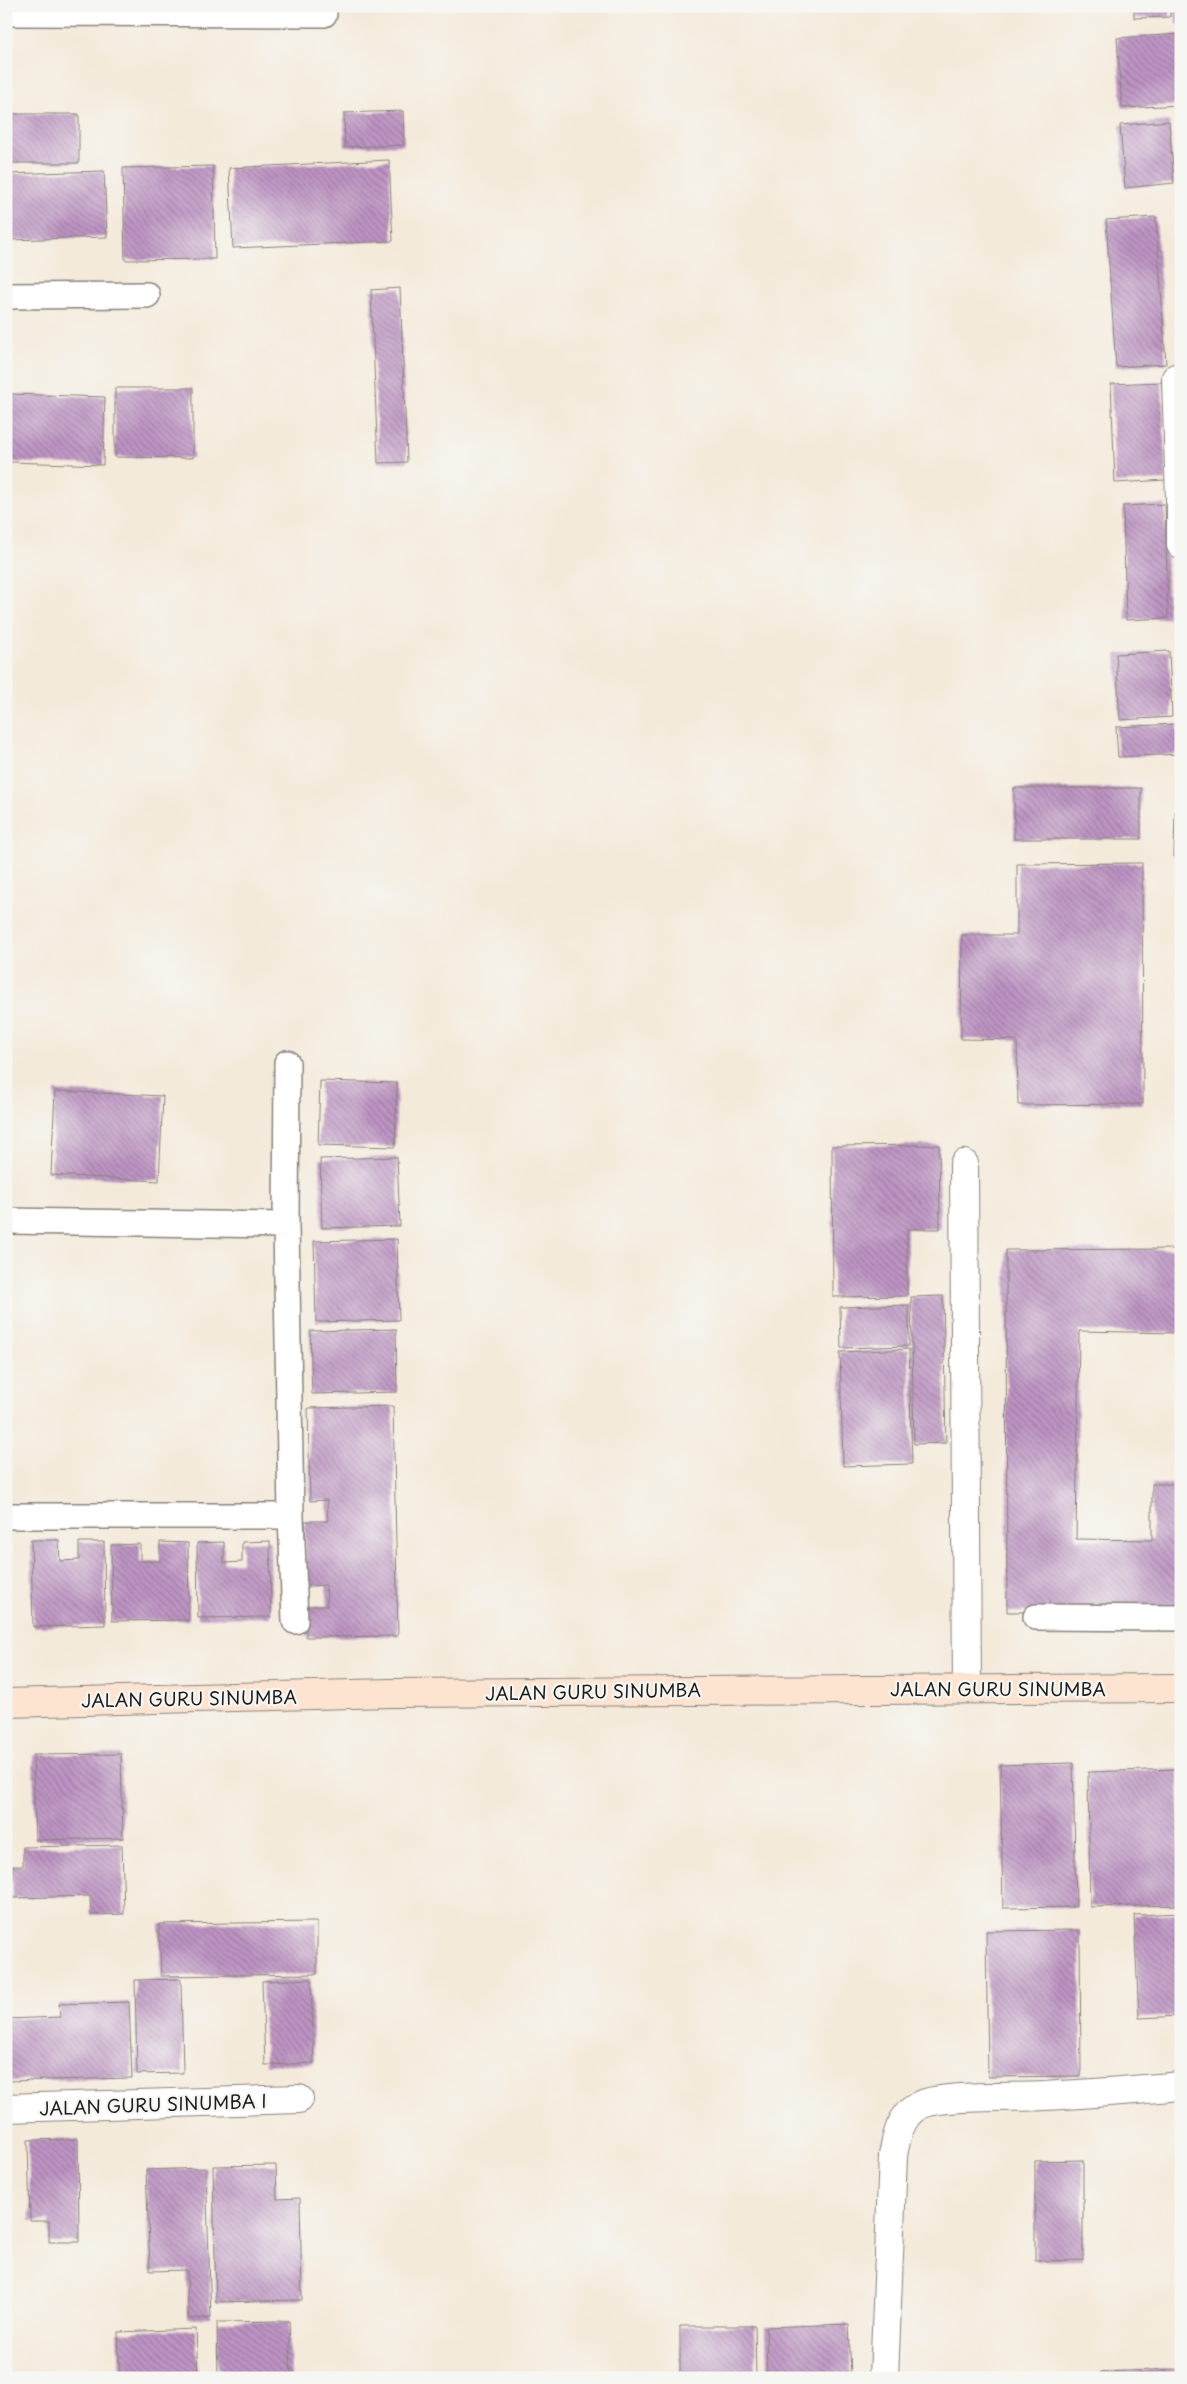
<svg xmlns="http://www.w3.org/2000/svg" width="1187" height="2384" font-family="'Playpen Sans',sans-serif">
  <defs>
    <pattern id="building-back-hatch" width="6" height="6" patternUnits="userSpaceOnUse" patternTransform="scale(1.25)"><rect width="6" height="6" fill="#bd94c3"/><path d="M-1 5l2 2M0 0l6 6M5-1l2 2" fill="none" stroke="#99789e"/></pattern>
  </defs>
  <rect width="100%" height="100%" fill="#f6f6f2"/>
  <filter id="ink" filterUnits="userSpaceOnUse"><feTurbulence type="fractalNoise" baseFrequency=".02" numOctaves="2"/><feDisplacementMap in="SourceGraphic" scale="10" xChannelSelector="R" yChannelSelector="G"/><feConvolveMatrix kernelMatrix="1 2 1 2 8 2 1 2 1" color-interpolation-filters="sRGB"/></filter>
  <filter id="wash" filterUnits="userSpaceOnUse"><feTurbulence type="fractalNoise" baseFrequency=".0096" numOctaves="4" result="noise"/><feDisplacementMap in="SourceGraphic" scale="20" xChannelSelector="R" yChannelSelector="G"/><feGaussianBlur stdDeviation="1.12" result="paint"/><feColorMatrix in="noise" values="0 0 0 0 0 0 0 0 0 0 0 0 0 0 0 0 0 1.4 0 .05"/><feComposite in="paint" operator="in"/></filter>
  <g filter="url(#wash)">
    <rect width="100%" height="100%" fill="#f4eada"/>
    <g id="blocks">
      <path fill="url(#building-back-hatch)" d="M1134,6H1170V17L1134,18Z
        M1175,6H1181V24H1176Z
        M1181,34V105L1122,108L1117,38Z
        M403,111L404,145L345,147L344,113Z
        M6,114H79V163H6Z
        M1169,121L1174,183L1125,188L1120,125Z
        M389,160L393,241L233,248L229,168Z
        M213,166L215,259L125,260L123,168Z
        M104,171L107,237L9,240L6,174Z
        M1156,217L1166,364L1116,367L1106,220Z
        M400,288L407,462L378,463L371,290Z
        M1179,309H1181V335H1177Z
        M1162,382L1166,480L1115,483L1111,384Z
        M115,388H193V458L115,457Z
        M10,394L105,397L103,465L9,462Z
        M1165,504L1168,618L1126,620L1123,506Z
        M1169,651L1172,717L1120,720L1116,654Z
        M1177,724L1179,754L1118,757L1116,727Z
        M1014,788H1141V839H1014Z
        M1175,811H1181V857H1174Z
        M1142,863L1143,1104L1018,1105L1017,1040L961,1039L962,935H1017V864Z
        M320,1081L397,1083L395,1147L318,1145Z
        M55,1091L163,1096L159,1181L51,1175Z
        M939,1145L940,1229H907V1296L833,1297L832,1146Z
        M397,1157L400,1226L322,1228L320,1159Z
        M397,1239L399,1320L316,1322L314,1241Z
        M1181,1249V1333L1079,1331L1076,1539L1152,1540V1484H1181V1611L1007,1612L1006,1250Z
        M943,1296L946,1443L914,1444L911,1297Z
        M909,1305V1346L841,1348L840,1307Z
        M396,1329L397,1392L312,1394L310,1331Z
        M909,1349L912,1464L843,1466L840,1352Z
        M393,1406L398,1636L306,1637V1606H327L326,1585L306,1586L305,1521H328L327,1500L310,1501L308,1408Z
        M31,1540H59L60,1561L79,1560V1542H104L105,1625L33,1627Z
        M270,1541L271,1617L198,1618L197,1543L224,1542V1563L242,1562V1542Z
        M160,1542L188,1543L189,1620L112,1621L111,1545L140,1544V1561H160Z
        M121,1754L123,1838L35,1840L33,1755Z
        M1073,1763L1076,1907L1003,1908L1000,1765Z
        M1178,1769L1181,1905L1090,1907L1088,1772Z
        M122,1845L124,1914L91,1915L90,1896L13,1898L12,1866H23V1847Z
        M1181,1913V2016L1139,2018L1134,1915Z
        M317,1922V1974L161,1976L159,1924Z
        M1080,1930L1081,2076L988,2077L986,1931Z
        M181,1979L183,2073L137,2074L135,1980Z
        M311,1979L314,2063L265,2065L262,1981Z
        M129,2002L132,2078L6,2081V2019L60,2017L59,2004Z
        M78,2139L79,2242H49V2221H30L28,2140Z
        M1083,2160V2260L1035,2261V2161Z
        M276,2165L277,2199L300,2198L302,2300L216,2302L213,2166Z
        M206,2168L211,2318L188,2319L187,2270L150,2271L146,2170Z
        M289,2321L291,2378H218L217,2322Z
        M849,2324L851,2378H767L766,2327Z
        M680,2326H755L756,2378H680Z
        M196,2329L198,2378H120L118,2332Z
        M1177,2369L1178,2378H1101V2372Z"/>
    </g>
  </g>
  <g filter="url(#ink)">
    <use href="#blocks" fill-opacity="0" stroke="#88837b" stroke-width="1"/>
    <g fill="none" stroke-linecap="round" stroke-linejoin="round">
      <g stroke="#88837b" stroke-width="28">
        <path id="lane" d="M6,13L324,14
          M6,296L147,295
          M6,1221L286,1225L291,1516H6
          M286,1225L287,1063
          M291,1516L295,1621
          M1036,1617L1181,1618"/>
      </g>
      <g stroke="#88837b" stroke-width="30">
        <path id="street" d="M1176,378L1180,500
          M1181,500V545
          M964,1164L967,1688
          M6,2108L299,2099
          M884,2378L893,2156C896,2138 900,2116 918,2106C938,2094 1016,2098 1043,2096C1089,2094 1135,2090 1181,2086"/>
      </g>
      <g stroke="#88837b" stroke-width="30">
        <path id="secondary" d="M6,1703L390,1693L1181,1688"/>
      </g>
      <use href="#lane" stroke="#fff" stroke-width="25"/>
      <use href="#street" stroke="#fff" stroke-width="28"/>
      <use href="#secondary" stroke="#fde4d1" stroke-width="28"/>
    </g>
  </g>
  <g text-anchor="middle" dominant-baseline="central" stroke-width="4.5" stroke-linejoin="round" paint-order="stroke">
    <g font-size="18" fill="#1c1c1c" stroke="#f6f6f2">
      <text x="998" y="1688">JALAN GURU SINUMBA</text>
      <text transform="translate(593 1691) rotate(-1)">JALAN GURU SINUMBA</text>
      <text transform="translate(189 1698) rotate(-1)">JALAN GURU SINUMBA</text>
      <text transform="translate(153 2104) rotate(-2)">JALAN GURU SINUMBA I</text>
    </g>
  </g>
  <rect width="1187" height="2384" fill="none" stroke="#f6f6f2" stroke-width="25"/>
</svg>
